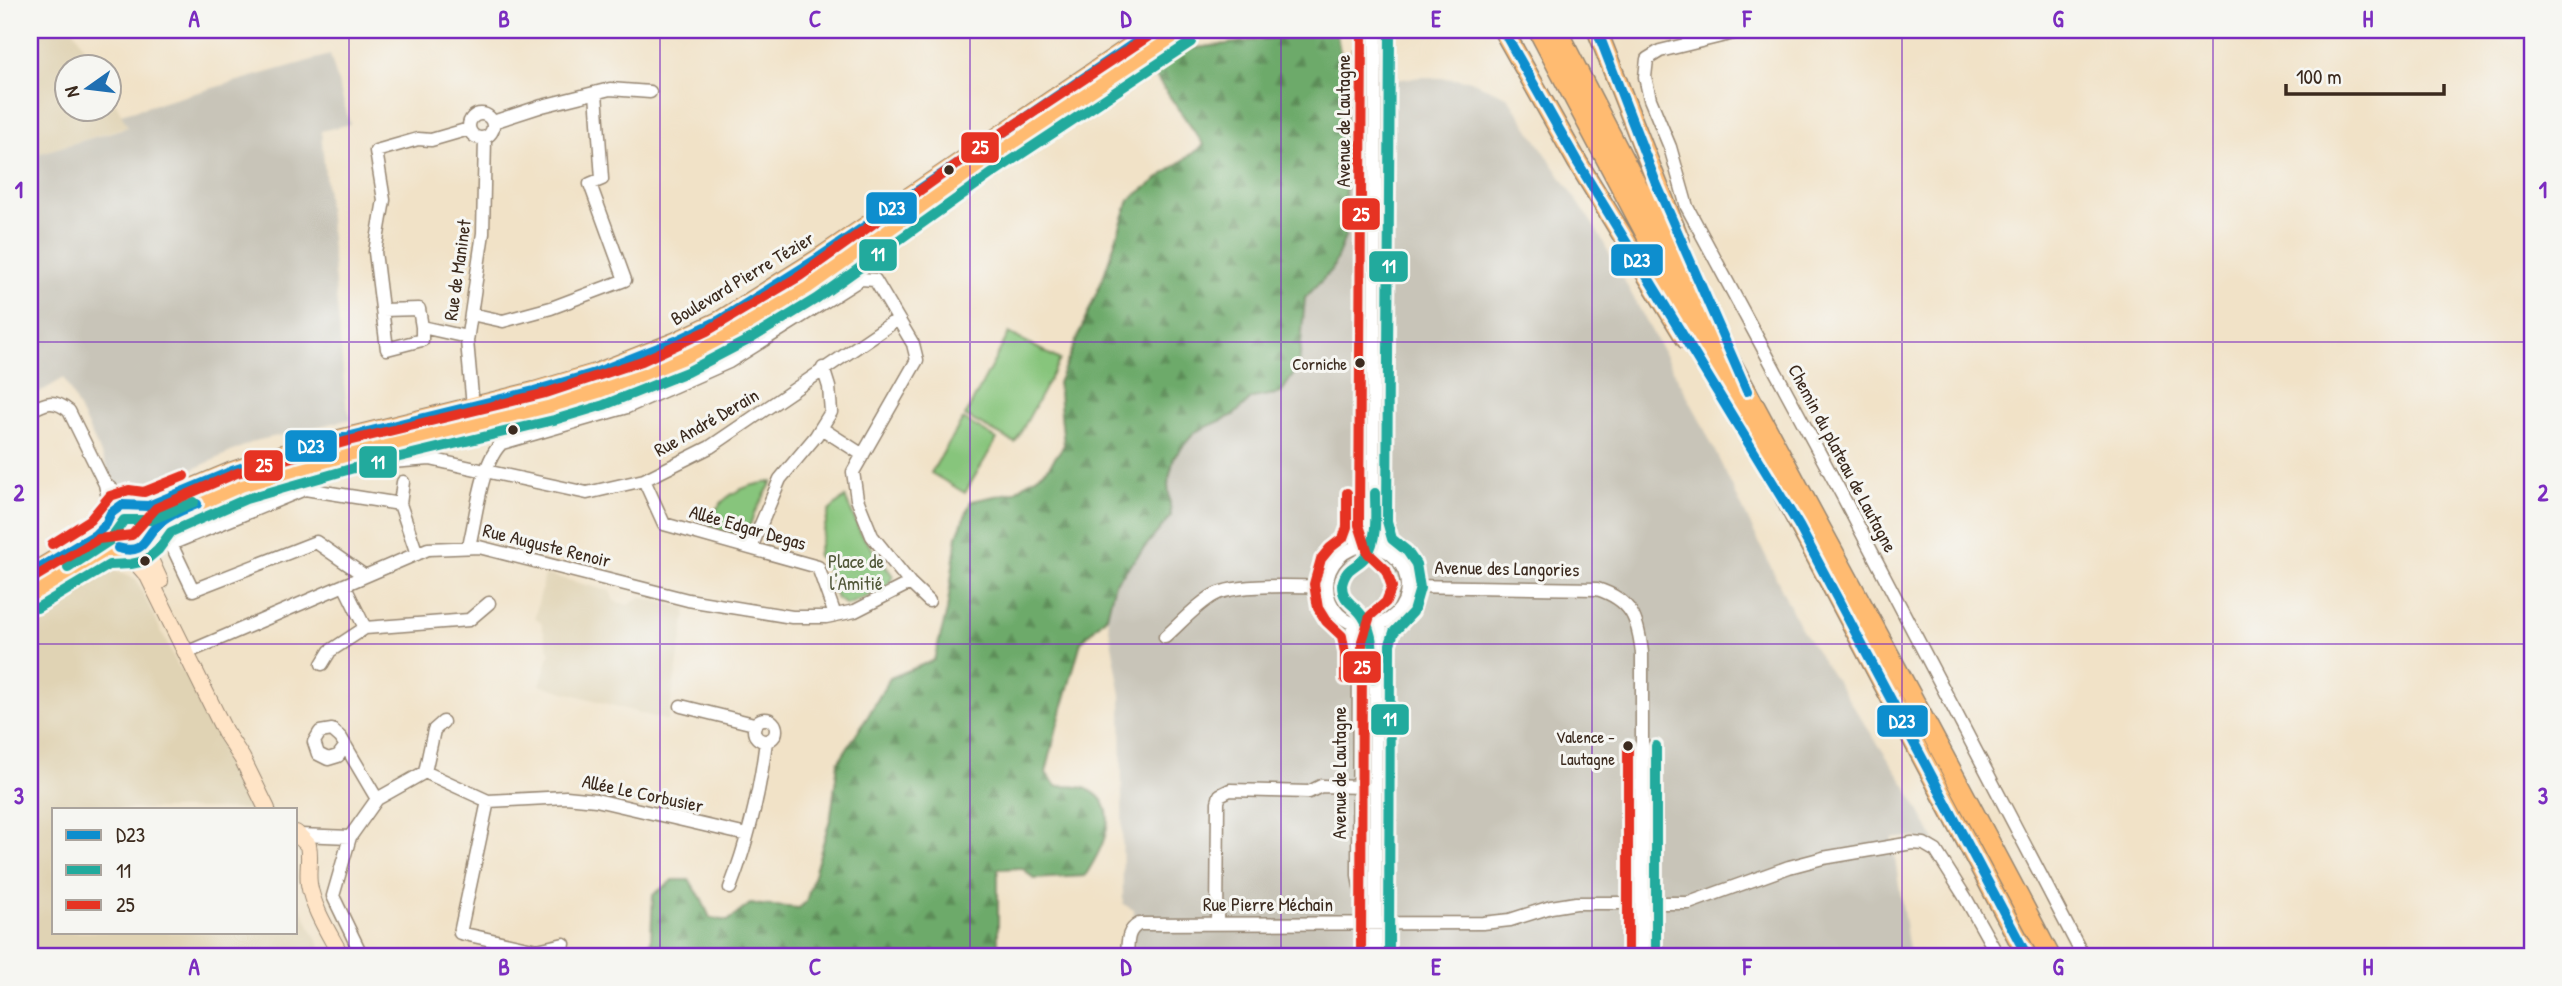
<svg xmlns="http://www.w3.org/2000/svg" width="2562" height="986" font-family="'Patrick Hand',sans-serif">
  <defs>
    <pattern id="forest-firs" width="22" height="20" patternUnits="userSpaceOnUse" patternTransform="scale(1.75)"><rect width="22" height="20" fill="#6daa6b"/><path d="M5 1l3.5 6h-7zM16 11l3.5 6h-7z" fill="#5b8b57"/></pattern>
  </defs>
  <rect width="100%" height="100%" fill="#f6f6f2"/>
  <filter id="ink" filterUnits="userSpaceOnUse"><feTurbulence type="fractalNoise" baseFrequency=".0143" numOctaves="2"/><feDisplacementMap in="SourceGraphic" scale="14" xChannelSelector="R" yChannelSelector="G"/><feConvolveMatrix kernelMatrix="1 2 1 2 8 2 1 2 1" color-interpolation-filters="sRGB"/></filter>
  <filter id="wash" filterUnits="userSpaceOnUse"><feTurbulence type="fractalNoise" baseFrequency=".00686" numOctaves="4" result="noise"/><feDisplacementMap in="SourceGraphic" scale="28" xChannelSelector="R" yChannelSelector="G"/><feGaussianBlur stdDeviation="1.57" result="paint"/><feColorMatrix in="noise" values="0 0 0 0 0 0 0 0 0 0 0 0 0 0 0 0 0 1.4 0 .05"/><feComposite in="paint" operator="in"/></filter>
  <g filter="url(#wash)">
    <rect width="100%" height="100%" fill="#f1e2c7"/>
    <path fill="#e0d3b4" d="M30,30H74L95,66H66V108H108L109,91L128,126L30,156Z
      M101,565L136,579L177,664L190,680L254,809H54V932H296V898L325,956H30V608Z
      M545,574L610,591L614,601L628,605L640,597L687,608L668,721L540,685L550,653L541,623L535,617Z"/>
    <path fill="#c8c4b8" d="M330,55L350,124L321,131L346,403L351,419L255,441L139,494L116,485L64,378L30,398V156L128,127L121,114Z
      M1425,77L1468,80L1507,96L1596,229L1697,414L1799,625L1908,789L1938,846L1914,837L1892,839L1910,956H1133L1134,910L1123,904L1121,695L1107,616L1115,583L1171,516L1168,484L1174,456L1195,432L1234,415L1252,398L1281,393L1299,366L1305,298L1332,270L1345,237L1346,87L1367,82Z"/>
    <path fill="#87c57b" stroke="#61784c" stroke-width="2" d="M1009,333L1060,360L1015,443L965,416Z
      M963,419L997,439L965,493L931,473Z
      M772,482L755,512L746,535L739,538L708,530C714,498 742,484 772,482Z
      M845,497L861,534L893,576L886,589L847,605L837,599L824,562L817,556L829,511Z
      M114 527a14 14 0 1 1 28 0a14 14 0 1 1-28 0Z"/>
    <path fill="url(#forest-firs)" stroke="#546a44" stroke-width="2" d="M1336,30L1346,87L1345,237L1332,270L1305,298L1299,366L1281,393L1252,398L1234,415L1195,432L1174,457L1168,484L1171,516L1115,583L1107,616L1081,642L1057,727L1046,773L1056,786C1066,787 1081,785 1089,790C1125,808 1101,851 1085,876L1034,879L1022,868L998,869V956H646L651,941L653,895L673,880H689L700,896L710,918L728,921L750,904L799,908L806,902L831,816L838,762L868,716L890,678L934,660L947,611L957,536L971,501L1014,492L1047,469L1064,445L1058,383L1103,278L1129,200L1204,145L1148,66L1181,50Z"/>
  </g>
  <g filter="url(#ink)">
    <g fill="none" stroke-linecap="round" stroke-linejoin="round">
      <g stroke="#968672" stroke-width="15">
        <path id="minor" d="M1376,30L1373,523L1383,549
          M1746,30L1660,51L1647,59L1645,77L1650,99L1670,147L1687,207L1842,495L2083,956
          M469 126a12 12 0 1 1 24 0a12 12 0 1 1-24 0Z
          M493,122L542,106L610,89L650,92
          M383,310L419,309L422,327L467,337
          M471,314L503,321L551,308L625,280L590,184L602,179L596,93
          M422,327V340L387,349L375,252L384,200L376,151L418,139L431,140L469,129
          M473,407L467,341L483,233L485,138
          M30,411C46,402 54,399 69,411L105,484L111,513
          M821,428L863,455
          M326,467L430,459L587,493L644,480L710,447L898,319
          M644,480L664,524L818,567L835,615
          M403,482L400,504L417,554
          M105,484L130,504
          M469,546C476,519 481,461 502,443L627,407L729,362L861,279L875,280L913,344L917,360L853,472L857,499L872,536L910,583L929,601
          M1327 586a40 40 0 1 1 80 0a40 40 0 1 1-80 0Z
          M751,548L780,479L816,436L831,412L829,387L823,368
          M1355,548L1361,521V52L1365,30
          M365,576L316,542L193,590L171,544L305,489L400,504
          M344,585L365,628L469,620L489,603
          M1407,586L1597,589C1632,600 1638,619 1642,653V956
          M1351,622L1359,651L1358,875L1364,913L1370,923
          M1165,637C1181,623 1196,605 1214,595C1236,583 1301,586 1327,587
          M186,653L428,549L479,547L688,600L792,617H826L855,611L910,583
          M322,664L330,651L365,628
          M681,706L754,724
          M754 730a11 11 0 1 1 22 0a11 11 0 1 1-22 0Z
          M345,747L338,756L328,759L318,754L314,742L320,732L332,730L341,738L377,799
          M425,772L434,730L443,722
          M488,801L460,933L537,950L564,944
          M300,835L350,837L377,799L425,772L488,801L566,797L596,800L747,835
          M350,837L333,896L362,956
          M730,888C748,841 760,791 766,741
          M1217,923L1218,802L1220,795L1230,790L1309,792L1321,786L1365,787
          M1127,956C1128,943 1126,931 1139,924L1483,923L1510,920L1551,907L1576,903H1689L1789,867L1823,858L1912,843L1924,844L1936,851L1965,897L1998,956
          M1375,956L1376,651L1382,623"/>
      </g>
      <g stroke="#968672" stroke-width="18">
        <path id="secondary" d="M148,541L149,557L160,581
          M125,550L148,576L225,732L242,758L267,809
          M296,833L308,845C311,858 307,870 309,884C313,909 329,933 341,956"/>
      </g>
      <g stroke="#968672" stroke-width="20">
        <path id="primary" d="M106 527a23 23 0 1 1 46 0a23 23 0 1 1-46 0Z
          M140,507L156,503L232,471L298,449L534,391L595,373L676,341L720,320L817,259L1154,30
          M152,530L163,520C192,506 222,492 253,482C382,440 520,425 647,374C738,338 819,281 898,225C918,210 937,194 958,180C1032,128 1108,80 1183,30
          M30,574L95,535L106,524
          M30,596L89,559L118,548"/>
      </g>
      <g stroke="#968672" stroke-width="22">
        <path id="trunk" d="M1503,30L1578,163L1686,339
          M1538,30L2027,956
          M1557,30C1715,342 1888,646 2050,956
          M1597,30L1680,241"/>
      </g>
      <use href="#minor" stroke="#fff" stroke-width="12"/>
      <use href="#secondary" stroke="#ffe4c6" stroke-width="16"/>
      <use href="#primary" stroke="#ffbb71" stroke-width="18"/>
      <use href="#trunk" stroke="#ffbb71" stroke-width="19"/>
      <g stroke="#f6f6f2" stroke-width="16">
        <path id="bus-1" d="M1503,30L1578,163L1799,526L2027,956
          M1597,30L1656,183L1747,391
          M118,548C147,556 143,536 161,522C172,513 185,509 197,504
          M30,574L95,535L106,524L111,513L122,505L148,506L232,471L298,449L534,391L595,373L676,341L720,320L817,259L1154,30"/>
      </g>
      <g stroke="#f6f6f2" stroke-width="16">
        <path id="bus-2" d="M68,568L109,541L124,520H151L194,502
          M37,608L109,565L131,564L145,561L158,550L171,532L246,499L354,468L554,420L604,405L687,372L752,338L816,299L994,172L1191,42
          M1373,679C1373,659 1375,635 1363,617C1355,604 1342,602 1342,585C1346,565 1358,568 1367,555C1378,538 1375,513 1375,493
          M1656,746V956
          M1389,956L1390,644L1394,632L1413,612L1420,588L1416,564L1407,551L1392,539L1387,521L1390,30"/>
      </g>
      <g stroke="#f6f6f2" stroke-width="16">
        <path id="bus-3" d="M52,544L90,520L110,496L129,490L144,492L184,476
          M30,580L98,539L132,535L156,508L237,473L348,441L546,393L642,361L707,331L800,276L978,149L1158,30
          M1345,679V653L1342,636L1326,621L1318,608L1314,584L1321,559L1330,548L1343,538L1347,527V493
          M1628,746V956
          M1361,956L1362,641L1370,616L1386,602L1392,587L1386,570L1368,553L1359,525L1362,30"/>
      </g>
      <use href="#bus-1" stroke="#0e8ece" stroke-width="10"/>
      <use href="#bus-2" stroke="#22aa9d" stroke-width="10"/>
      <use href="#bus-3" stroke="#e63323" stroke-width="10"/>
    </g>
  </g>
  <path fill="none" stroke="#7b2cbf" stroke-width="2" stroke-opacity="0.55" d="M349,30V956M660,30V956M970,30V956M1281,30V956M1592,30V956M1902,30V956M2213,30V956M30,342H2532M30,644H2532"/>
  <g fill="#3b2a1e" stroke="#f6f6f2" stroke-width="2.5">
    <circle cx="949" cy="170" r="6"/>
    <circle cx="1360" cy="363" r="6"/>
    <circle cx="513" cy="430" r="6"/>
    <circle cx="145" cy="561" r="6"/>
    <circle cx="1628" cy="746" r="6"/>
  </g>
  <g text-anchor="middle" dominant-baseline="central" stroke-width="6" stroke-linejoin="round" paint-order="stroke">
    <g font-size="17" fill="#3b2a1e" stroke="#f6f6f2" text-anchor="end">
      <text x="1347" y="363">Corniche</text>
      <text x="1615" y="736">Valence -<tspan x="1615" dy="22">Lautagne</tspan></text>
    </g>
    <g font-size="19" fill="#3b2a1e" stroke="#f6f6f2">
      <text transform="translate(1343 121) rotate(-90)">Avenue de Lautagne</text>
      <text transform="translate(457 270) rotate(-82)">Rue de Maninet</text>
      <text transform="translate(742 278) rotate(-31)">Boulevard Pierre Tézier</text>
      <text transform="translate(706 422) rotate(-30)">Rue André Derain</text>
      <text transform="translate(1843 458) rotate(62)">Chemin du plateau de Lautagne</text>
      <text transform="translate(748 527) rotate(16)">Allée Edgar Degas</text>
      <text transform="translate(547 545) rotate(14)">Rue Auguste Renoir</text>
      <text transform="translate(1507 568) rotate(1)">Avenue des Langories</text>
      <text transform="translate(1339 773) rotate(-90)">Avenue de Lautagne</text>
      <text transform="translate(643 793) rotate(12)">Allée Le Corbusier</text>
      <text x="1268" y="904">Rue Pierre Méchain</text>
    </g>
    <g font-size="19" fill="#52583a" stroke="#f6f6f2">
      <text x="856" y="561">Place de<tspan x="856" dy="22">l'Amitié</tspan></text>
    </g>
  </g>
  <g stroke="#f6f6f2" stroke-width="2.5">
    <rect x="960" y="131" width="40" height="33" rx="7" fill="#e63323"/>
    <rect x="865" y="191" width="53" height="34" rx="7" fill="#0e8ece"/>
    <rect x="1341" y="197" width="40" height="34" rx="7" fill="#e63323"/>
    <rect x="858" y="238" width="40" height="34" rx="7" fill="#22aa9d"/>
    <rect x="1610" y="243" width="54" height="34" rx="7" fill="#0e8ece"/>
    <rect x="1368" y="250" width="41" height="33" rx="7" fill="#22aa9d"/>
    <rect x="284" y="429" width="54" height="34" rx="7" fill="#0e8ece"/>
    <rect x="358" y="445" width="40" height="34" rx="7" fill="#22aa9d"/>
    <rect x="243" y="449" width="41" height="33" rx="7" fill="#e63323"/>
    <rect x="1342" y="650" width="40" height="34" rx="7" fill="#e63323"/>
    <rect x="1370" y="703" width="40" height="33" rx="7" fill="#22aa9d"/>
    <rect x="1876" y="704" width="53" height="34" rx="7" fill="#0e8ece"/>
  </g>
  <g font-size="19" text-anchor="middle" font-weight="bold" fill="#fff">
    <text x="980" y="154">25</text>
    <text x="892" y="215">D23</text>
    <text x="1361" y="221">25</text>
    <text x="878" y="261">11</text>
    <text x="1637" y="267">D23</text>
    <text x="1389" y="273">11</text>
    <text x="311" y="453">D23</text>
    <text x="378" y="469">11</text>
    <text x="264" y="472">25</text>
    <text x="1362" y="674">25</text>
    <text x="1390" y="726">11</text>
    <text x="1902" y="728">D23</text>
  </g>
  <rect width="2562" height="986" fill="none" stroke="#f6f6f2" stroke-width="77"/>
  <rect x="52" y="808" width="245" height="126" fill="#f6f6f2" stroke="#aba49d" stroke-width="2"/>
  <rect x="66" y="830" width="35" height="10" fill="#0e8ece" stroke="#aba49d" stroke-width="2"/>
  <text x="116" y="842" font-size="21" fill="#3b2a1e">D23</text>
  <rect x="66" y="865" width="35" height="10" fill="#22aa9d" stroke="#aba49d" stroke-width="2"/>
  <text x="116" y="878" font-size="21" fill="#3b2a1e">11</text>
  <rect x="66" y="900" width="35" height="10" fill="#e63323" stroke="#aba49d" stroke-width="2"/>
  <text x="116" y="912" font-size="21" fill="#3b2a1e">25</text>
  <g transform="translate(88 88) rotate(256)"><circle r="33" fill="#f6f6f2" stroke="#aba49d" stroke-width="2"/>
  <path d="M0-5L12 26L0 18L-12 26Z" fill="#1f6fb2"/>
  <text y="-10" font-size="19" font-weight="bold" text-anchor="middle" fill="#3b2a1e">N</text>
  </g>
  <path d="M2286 84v10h158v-10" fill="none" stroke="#3b2a1e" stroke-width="3.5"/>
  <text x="2296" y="84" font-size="21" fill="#3b2a1e" stroke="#f6f6f2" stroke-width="5" paint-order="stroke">100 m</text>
  <rect x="38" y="38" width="2486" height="910" fill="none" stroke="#7b2cbf" stroke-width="2.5"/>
  <g font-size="23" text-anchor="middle" font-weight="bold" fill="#7b2cbf">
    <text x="194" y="27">A</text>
    <text x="504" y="27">B</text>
    <text x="815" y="27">C</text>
    <text x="1126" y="27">D</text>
    <text x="1436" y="27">E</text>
    <text x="1747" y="27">F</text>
    <text x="2058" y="27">G</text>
    <text x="2368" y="27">H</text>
    <text x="19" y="198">1</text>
    <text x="2543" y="198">1</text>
    <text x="19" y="501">2</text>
    <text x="2543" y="501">2</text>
    <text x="19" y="804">3</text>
    <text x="2543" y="804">3</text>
    <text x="194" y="975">A</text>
    <text x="504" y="975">B</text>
    <text x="815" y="975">C</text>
    <text x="1126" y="975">D</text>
    <text x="1436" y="975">E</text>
    <text x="1747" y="975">F</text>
    <text x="2058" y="975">G</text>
    <text x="2368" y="975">H</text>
  </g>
</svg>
